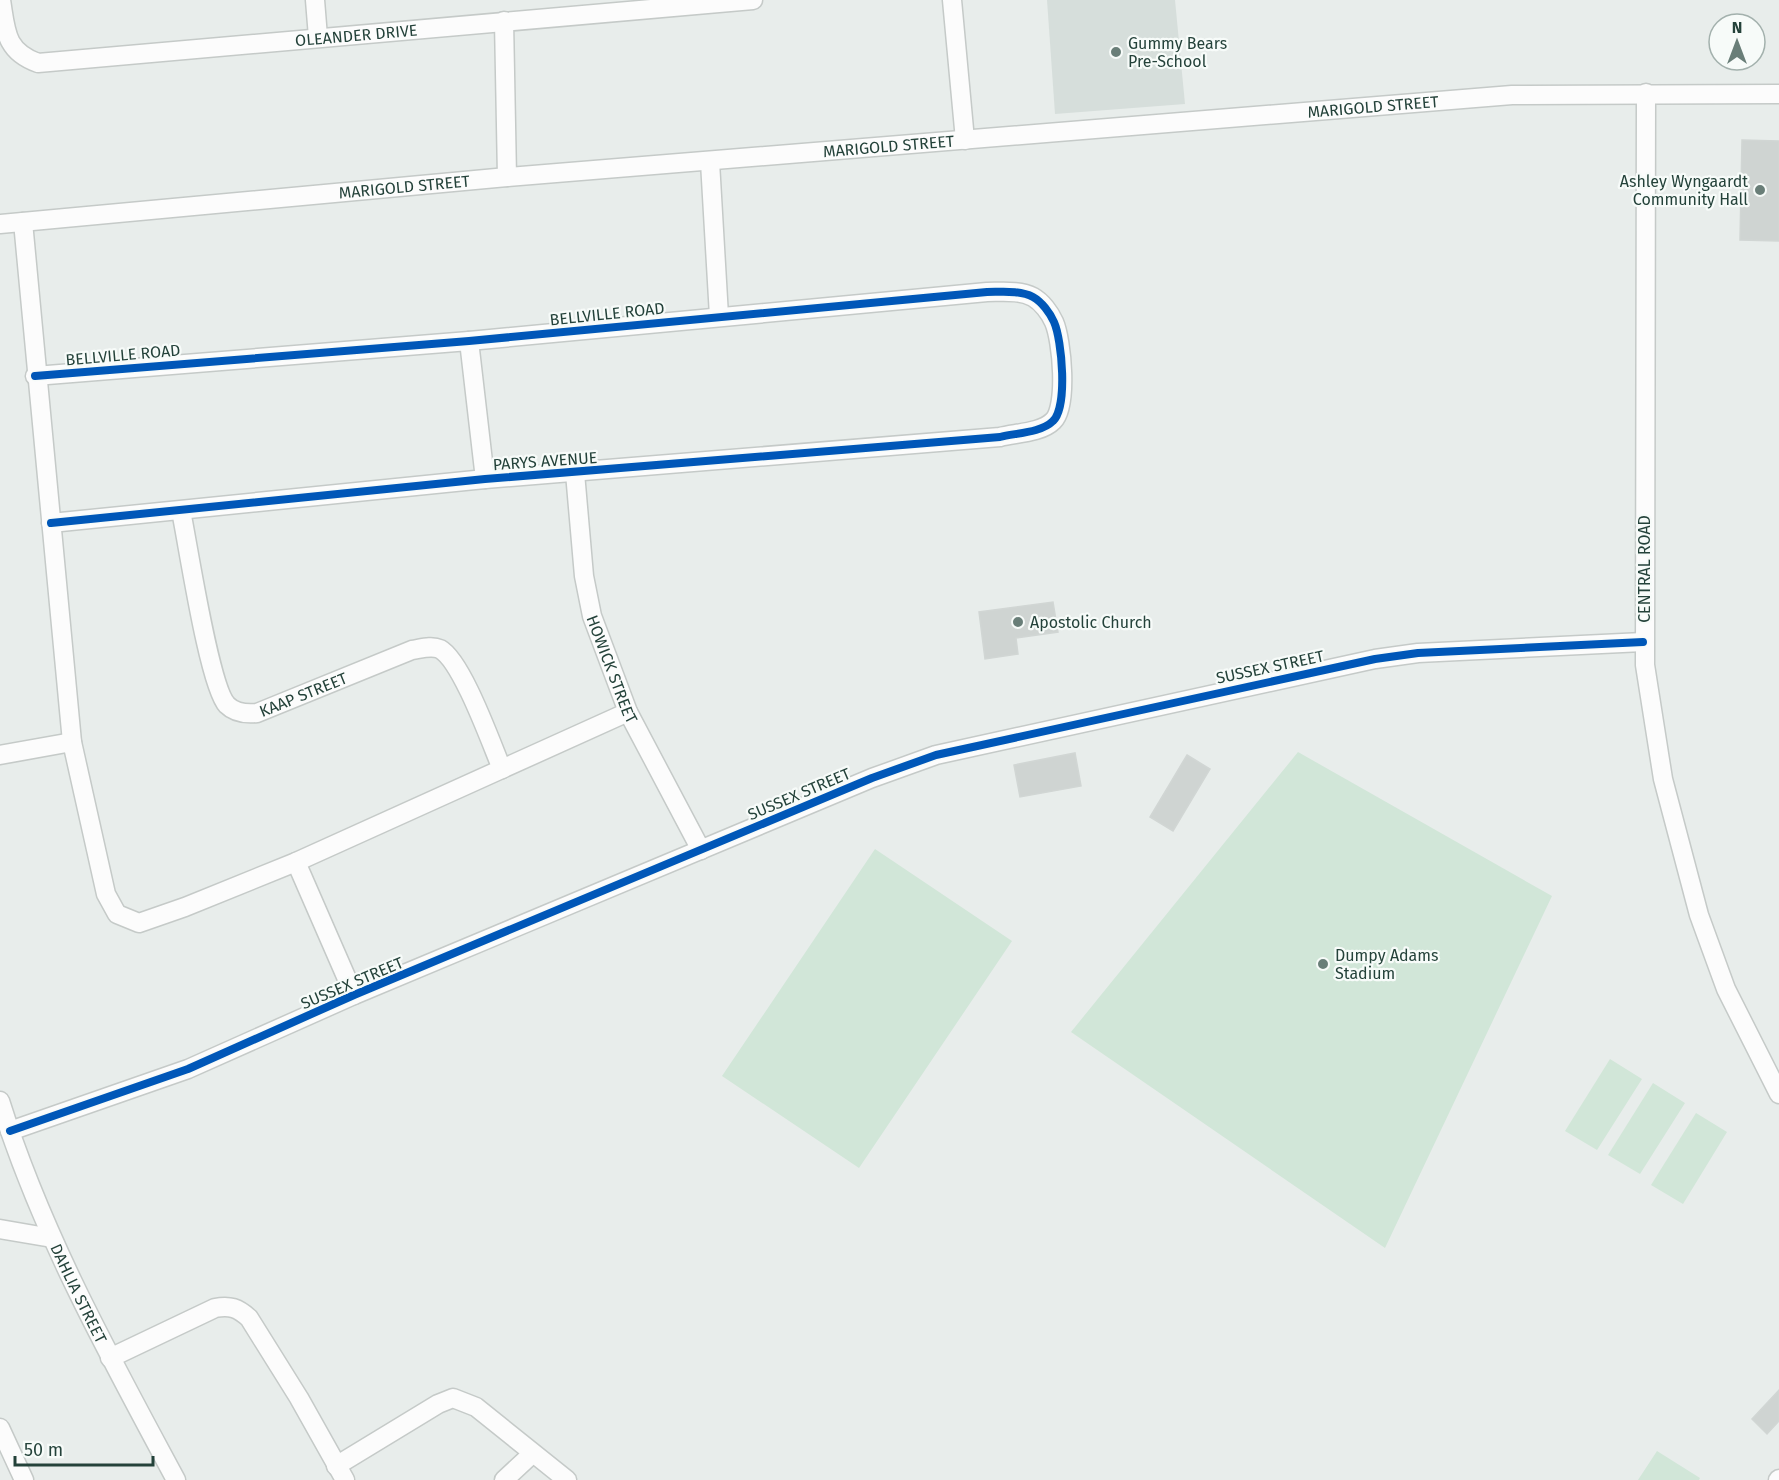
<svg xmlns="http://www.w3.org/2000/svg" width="1779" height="1480" font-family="'Fira Sans',sans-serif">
  <rect width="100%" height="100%" fill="#e8edeb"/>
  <path fill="#d6dedb" d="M1047,0H1175L1185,104L1055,114Z"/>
  <path fill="#d1e6d8" d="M1298,752L1552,896L1385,1248L1071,1032Z
    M875,849L1012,941L859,1168L722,1076Z
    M1610,1059L1642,1079L1597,1150L1565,1131Z
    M1653,1083L1685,1103L1640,1174L1608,1155Z
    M1696,1113L1727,1132L1683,1204L1651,1185Z
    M1657,1451L1700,1478L1699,1480H1638Z"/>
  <path fill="#cfd4d2" stroke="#d1d6d4" stroke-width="1.5" d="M1742,140L1779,141V241L1740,240Z
    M1053,602L1058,632L1016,638L1018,654L985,659L979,612Z
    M1075,753L1081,786L1020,797L1014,765Z
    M1187,755L1210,769L1173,831L1150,817Z
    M1779,1390V1421L1767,1434L1752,1419Z"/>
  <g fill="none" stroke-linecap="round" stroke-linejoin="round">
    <g stroke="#c5cac8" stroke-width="21">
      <g id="minor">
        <path id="s1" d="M1,0C6,31 5,51 38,63L753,0"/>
        <path d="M315,0L318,37"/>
        <path d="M952,0L965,140"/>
        <path d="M504,21L507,177"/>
        <path d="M1646,93L1645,665L1663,779L1699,915L1726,989L1779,1094"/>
        <path d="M710,162L719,316"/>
        <path d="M23,222L72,742L106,894L117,914L139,923L185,907L296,862L628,712"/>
        <path id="s2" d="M0,224L507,177L1512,95L1779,94"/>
        <path d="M469,341L485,479"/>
        <path d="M35,376L469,341L987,292C1002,292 1020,290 1033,297C1042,302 1050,313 1054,322C1062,340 1068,407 1053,421C1041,433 1015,433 1000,437L485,479L51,523"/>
        <path id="s3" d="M575,473L584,576L592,616L628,712L701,850"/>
        <path id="s4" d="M181,511C188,544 209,686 227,705C235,713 247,714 257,713L412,650C420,649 431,645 440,649C462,661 491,743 502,769"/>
        <path d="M0,755L72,742"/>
        <path d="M296,862L354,995"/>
        <path id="s5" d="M0,1101C42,1235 110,1357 176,1480"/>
        <path d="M10,1131L188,1069L354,995L872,778L936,755L1375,659L1418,653L1643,642"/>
        <path d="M0,1229L52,1238"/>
        <path d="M110,1358L215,1308C230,1305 238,1308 249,1318L299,1398L345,1480"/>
        <path d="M0,1428L24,1480"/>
        <path d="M336,1466L438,1404L453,1398L476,1407L567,1480"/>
        <path d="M504,1480L532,1454"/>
        <path d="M1778,1480L1779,1479"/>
      </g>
    </g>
    <use href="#minor" stroke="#fcfcfc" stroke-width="18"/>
    <g stroke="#f7fbf9" stroke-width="11">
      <path id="cycleway" d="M35,376L469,341L987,292C1002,292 1020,290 1033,297C1042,302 1050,313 1054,322C1062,340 1068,407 1053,421C1041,433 1015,433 1000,437L485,479L51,523
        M10,1131L188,1069L354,995L872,778L936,755L1375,659L1418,653L1643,642"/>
    </g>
    <use href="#cycleway" stroke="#0057b8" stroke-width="8"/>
  </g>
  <g fill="#697e78" stroke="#f7fbf9" stroke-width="2">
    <circle cx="1116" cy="52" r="6"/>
    <circle cx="1760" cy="190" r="6"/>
    <circle cx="1018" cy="622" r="6"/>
    <circle cx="1323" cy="964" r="6"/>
  </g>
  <g text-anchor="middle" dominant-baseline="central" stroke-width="4.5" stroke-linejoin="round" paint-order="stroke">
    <g font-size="16" fill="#24423a" stroke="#f7fbf9">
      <text stroke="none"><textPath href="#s1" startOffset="398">OLEANDER DRIVE</textPath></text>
      <text stroke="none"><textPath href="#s2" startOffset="1378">MARIGOLD STREET</textPath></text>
      <text stroke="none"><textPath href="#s2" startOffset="892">MARIGOLD STREET</textPath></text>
      <text stroke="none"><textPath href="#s2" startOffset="406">MARIGOLD STREET</textPath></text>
      <text transform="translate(607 314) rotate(-6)">BELLVILLE ROAD</text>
      <text transform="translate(123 355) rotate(-5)">BELLVILLE ROAD</text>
      <text transform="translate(545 461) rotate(-4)">PARYS AVENUE</text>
      <text transform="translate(1644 569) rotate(-90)">CENTRAL ROAD</text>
      <text transform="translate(1270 667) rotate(-12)">SUSSEX STREET</text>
      <text stroke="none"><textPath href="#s3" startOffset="201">HOWICK STREET</textPath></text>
      <text stroke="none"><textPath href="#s4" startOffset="282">KAAP STREET</textPath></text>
      <text transform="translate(799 794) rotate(-23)">SUSSEX STREET</text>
      <text transform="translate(352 983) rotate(-23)">SUSSEX STREET</text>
      <text stroke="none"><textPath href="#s5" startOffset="208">DAHLIA STREET</textPath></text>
    </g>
    <g font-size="16" fill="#24423a" stroke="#f7fbf9" text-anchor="start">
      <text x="1128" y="43">Gummy Bears<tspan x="1128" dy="18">Pre-School</tspan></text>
      <text x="1748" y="181" text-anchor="end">Ashley Wyngaardt<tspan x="1748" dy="18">Community Hall</tspan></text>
      <text x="1030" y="622">Apostolic Church</text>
      <text x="1335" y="955">Dumpy Adams<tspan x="1335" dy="18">Stadium</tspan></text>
    </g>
  </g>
  <g transform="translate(1737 42)"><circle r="28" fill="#f7fbf9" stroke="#a3b1ad" stroke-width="1.5"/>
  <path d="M0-4.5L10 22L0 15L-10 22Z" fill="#697e78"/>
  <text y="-9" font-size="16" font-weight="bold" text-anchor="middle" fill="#24423a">N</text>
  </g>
  <path d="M15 1456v9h138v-9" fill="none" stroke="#24423a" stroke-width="3"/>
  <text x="24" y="1456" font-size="18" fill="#24423a" stroke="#f7fbf9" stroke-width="4.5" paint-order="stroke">50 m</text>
</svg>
